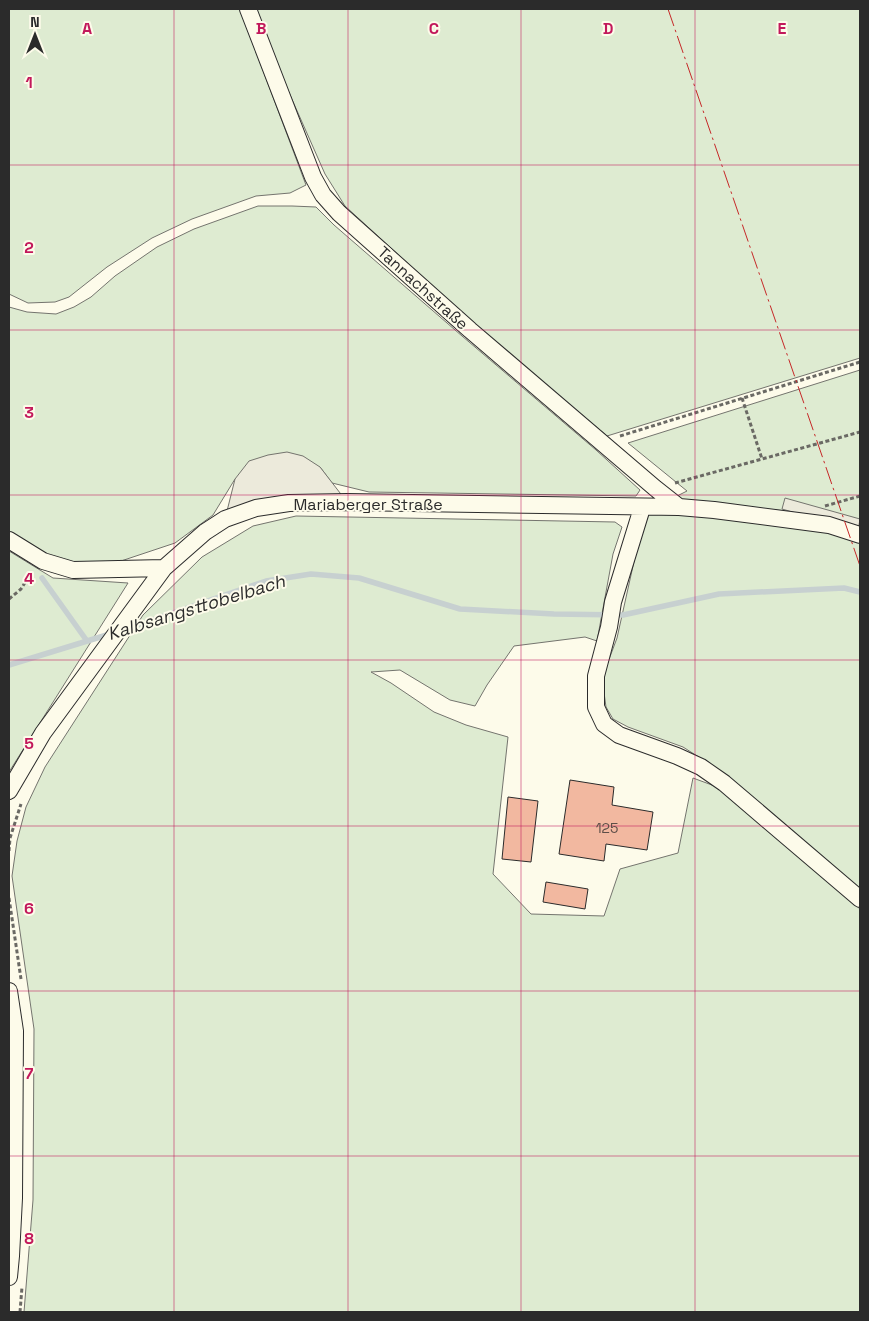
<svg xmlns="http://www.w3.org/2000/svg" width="869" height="1321" font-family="'Space Grotesk',sans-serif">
  <rect width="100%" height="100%" fill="#fdfbea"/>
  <path fill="#deebd1" stroke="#74746e" d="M9,9H240L306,185L290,193L256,196L192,219L152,238L107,267L69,297L55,302L28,303L9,294Z
    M254,9H860V358L607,436L474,324L345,206L325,174L271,52Z
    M258,206H292L316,207L334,225L462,336L596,450L640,490L636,496L369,492L332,483L320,467L235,479L213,515L175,543L118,562L73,564L45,556L9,533V307L27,312L56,314L74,307L91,297L115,276L157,247L194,229Z
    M860,370V891L705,761L683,747L628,727L613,719L606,707L602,678L617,638L645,512L687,491L628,443Z
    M296,516L615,522L622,527L613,554L597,641L585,637L514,646L487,685L475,706L450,700L400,670L371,672L391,683L434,712L466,725L508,737L493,874L531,914L604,916L620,869L678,853L693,778L720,788L860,909V1312H24L33,1200L34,1029L12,876L17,841L26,807L45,767L143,615L202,557L253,526Z
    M9,551L53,578L128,583L9,772Z"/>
  <path fill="#eceadb" stroke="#74746e" d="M287,452L303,456L320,467L347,502L225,519L235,479L249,461L268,455Z
    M785,498L860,519L858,531L782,509Z"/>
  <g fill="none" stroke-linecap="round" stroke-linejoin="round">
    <path stroke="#c7d0d0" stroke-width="5.5" d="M42,578L87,641
      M123,630L266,581L311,574L359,578L460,609L554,614L623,615L719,594L844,588L860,592
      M9,665L110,634"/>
  </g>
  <path fill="#f2b8a0" stroke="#2b2b2b" d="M570,780L614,787L612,805L653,812L647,850L606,844L604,861L559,854Z
    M508,797L538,801L531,862L502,859Z
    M546,882L588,889L585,909L543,902Z"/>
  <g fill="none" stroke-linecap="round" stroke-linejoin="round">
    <g stroke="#2b2b2b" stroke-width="18">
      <path id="minor" d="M248,9L313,177L323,195L339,213L470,330L655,488L679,507
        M642,508L613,602L609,627L596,676V707L604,724L619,735L677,756L701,767L724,783L860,899
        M9,540L43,561L73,570L164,568
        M9,791L43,733L164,568L205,532L225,519L256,508L289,503L347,502L679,507L714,510L829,525L860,535
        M9,991L15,1031L14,1198L11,1256L9,1277"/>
    </g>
    <path stroke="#6a6964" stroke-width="3" stroke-dasharray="4 2.5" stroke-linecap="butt" d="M742,398L762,459
      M620,436L860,362
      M675,483L860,432
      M825,506L860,496
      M9,599L21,589L31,573
      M9,851L10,838L21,804
      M9,898L21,979
      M20,1312L22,1287"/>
    <use href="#minor" stroke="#fdfbea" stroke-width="16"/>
    <path stroke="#c62828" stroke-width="1" stroke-dasharray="18 4 2.5 4" stroke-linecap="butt" d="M668,9L860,566"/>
  </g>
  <path fill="none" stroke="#c2185b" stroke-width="1" stroke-opacity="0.55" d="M174,9V1312M348,9V1312M521,9V1312M695,9V1312M9,165H860M9,330H860M9,495H860M9,660H860M9,826H860M9,991H860M9,1156H860"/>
  <g text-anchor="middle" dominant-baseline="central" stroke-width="4" stroke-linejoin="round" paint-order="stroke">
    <g font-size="14" fill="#5d4e48">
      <text x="607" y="828">125</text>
    </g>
    <g font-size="16" fill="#2b2b2b" stroke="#fdfbea">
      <text transform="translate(423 288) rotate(42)">Tannachstraße</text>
      <text x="368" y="504">Mariaberger Straße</text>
    </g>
    <g font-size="18" font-style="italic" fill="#2b2b2b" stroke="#fdfbea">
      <text transform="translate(196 607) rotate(-17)">Kalbsangsttobelbach</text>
    </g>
  </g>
  <g font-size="16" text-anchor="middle" font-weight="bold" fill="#c2185b" stroke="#fdfbea" stroke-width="4" stroke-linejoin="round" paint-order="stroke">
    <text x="87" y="34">A</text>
    <text x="261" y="34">B</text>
    <text x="434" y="34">C</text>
    <text x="608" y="34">D</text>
    <text x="782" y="34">E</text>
    <text x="29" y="88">1</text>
    <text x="29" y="253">2</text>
    <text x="29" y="418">3</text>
    <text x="29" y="584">4</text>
    <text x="29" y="749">5</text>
    <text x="29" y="914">6</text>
    <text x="29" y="1079">7</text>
    <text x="29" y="1244">8</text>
  </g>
  <rect width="869" height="1321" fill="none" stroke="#2b2b2b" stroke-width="20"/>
  <g transform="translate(35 35)" stroke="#fdfbea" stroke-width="4" paint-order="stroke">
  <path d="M0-4L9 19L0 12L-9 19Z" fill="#2b2b2b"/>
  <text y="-8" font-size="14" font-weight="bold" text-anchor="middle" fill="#2b2b2b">N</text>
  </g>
</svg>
